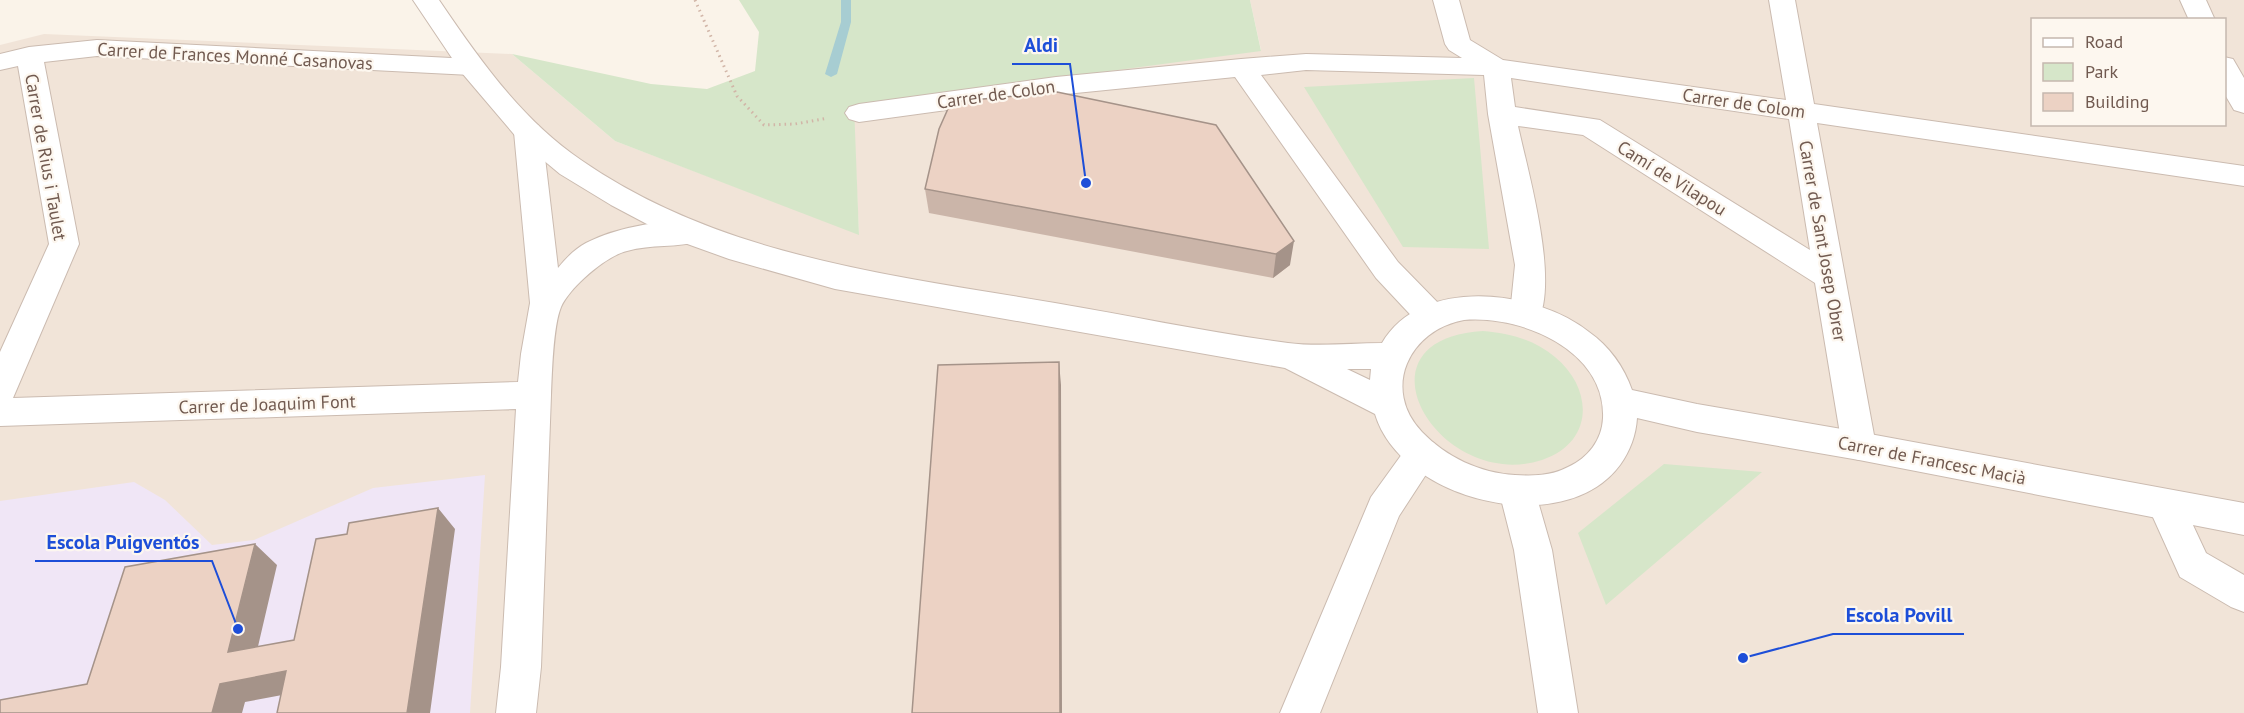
<svg xmlns="http://www.w3.org/2000/svg" width="2244" height="713" font-family="'PT Sans',sans-serif">
  <rect width="100%" height="100%" fill="#faf3e9"/>
  <path fill="#f1e4d8" fill-rule="evenodd" d="M1250,0H2244V713H0V45L44,34L512,54L615,141L859,234L853,105L1261,50ZM2032,20H2224V124H2032Z"/>
  <path fill="#f0e6f6" d="M485,475L470,713H0V501L134,482L165,500L212,545L254,540L373,488Z"/>
  <path fill="#d6e6c9" d="M739,0H1250L1261,51L854,105L859,235L615,141L512,54L651,84L707,89L755,71L759,32Z
    M1474,78L1489,249L1403,247L1304,87Z
    M1483,331C1509,333 1535,340 1555,357C1594,389 1594,443 1542,460C1439,493 1347,339 1483,331Z
    M1664,464L1762,472L1606,605L1578,533Z"/>
  <g fill="none" stroke-linecap="round" stroke-linejoin="round">
    <path fill="#a7cdd2" fill-rule="evenodd" d="M841,0H851V22L837,74L831,77L825,74L841,22Z"/>
    <g stroke="#cbbbb0" stroke-width="2">
      <path id="minor" d="M1433,0H1459L1470,40L1503,60L1786,100L1769,0H1795L1814,104L2244,166V186L1817,123L1876,446L1871,456L1859,460L1847,456L1842,446L1815,283L1583,135L1518,126C1528,172 1560,282 1537,323L1526,326L1515,323L1510,314L1515,265L1488,114L1484,75L1306,70L1261,75L1398,262L1443,308L1448,317L1443,326L1432,329L1421,326L1376,278L1235,77L1056,95L859,122L849,119L845,113L849,107L859,104L1056,77L1241,59L1306,54L1462,58L1449,50L1445,44ZM1511,78L1789,119L1810,250L1600,120L1515,107Z
        M2180,0H2206L2215,20H2189Z
        M97,40L471,59L480,61L484,67L480,73L471,75L97,56L44,62L79,244L13,398L518,382L521,354L530,303L514,132L518,125L528,123L538,125L542,132L558,268C566,258 575,249 586,243C614,228 670,216 701,225L705,233L701,241C677,248 651,244 627,251C606,256 570,287 561,307C553,326 552,373 551,395L541,667L536,713H496L501,667L516,409L0,426V352L49,244L18,66L0,70V54L29,47Z
        M2224,57L2233,59L2244,78V113L2234,110L2224,93Z
        M1422,439L1434,443L1440,453L1399,516L1320,713H1280L1371,497L1410,443Z
        M1517,476L1530,480L1535,491L1552,550L1578,713H1538L1514,550L1499,491L1504,480Z
        M2165,489L2178,493L2206,553L2244,575V612L2231,607L2180,577L2147,504L2152,493Z"/>
    </g>
    <g stroke="#cbbbb0" stroke-width="2">
      <path id="tertiary" d="M413,0H439C479,59 521,119 581,160C721,257 891,275 1055,303C1132,316 1210,333 1288,343C1318,347 1352,343 1382,343C1422,275 1536,290 1589,332C1609,346 1624,367 1632,390L1697,404L1859,432L2244,503V535L1859,460L1697,432L1637,418C1636,435 1630,451 1620,465C1564,541 1401,501 1375,414L1285,368L835,289L729,259L679,241L611,205L560,174L518,139L462,73ZM1464,320C1521,315 1606,350 1603,418C1602,440 1588,458 1568,467C1551,476 1533,476 1515,475C1480,473 1446,457 1422,432C1381,389 1409,330 1464,320ZM1347,369H1371L1370,380Z"/>
    </g>
    <path stroke="#d1b5a7" stroke-width="3" stroke-dasharray="1.5 4" stroke-linecap="butt" d="M695,0L737,96L764,125L795,124L828,118"/>
    <use href="#minor" fill="#fff" fill-rule="evenodd"/>
    <use href="#tertiary" fill="#fff" fill-rule="evenodd"/>
  </g>
  <path fill="#cbb5a9" d="M1216,125L1290,265L1273,278L929,213L925,189Z"/>
  <path fill="#a59389" d="M1294,241L1290,265L1273,278L1276,254Z
    M1059,362L1061,385L1062,713H1060Z
    M438,508L455,529L430,713H407Z
    M255,544L277,565L252,672L228,652Z
    M286,671L309,690L245,702L242,713H212L220,684Z"/>
  <path fill="#ecd2c4" stroke="#a59389" stroke-width="1.5" d="M1057,92L1216,125L1294,241L1276,254L925,189L939,129L951,102Z
    M1059,362L1060,713H912L938,365Z
    M438,508L407,713H277L286,671L220,684L212,713H0V700L87,684L125,567L255,544L228,652L294,640L316,539L347,534L349,523Z"/>
  <g text-anchor="middle" dominant-baseline="central" stroke-width="4.5" stroke-linejoin="round" paint-order="stroke">
    <g font-size="18" fill="#715a50" stroke="#fdf7ef">
      <text transform="translate(235 56) rotate(3)">Carrer de Frances Monné Casanovas</text>
      <text transform="translate(996 94) rotate(-8)">Carrer de Colon</text>
      <text transform="translate(1744 103) rotate(8)">Carrer de Colom</text>
      <text transform="translate(46 157) rotate(80)">Carrer de Rius i Taulet</text>
      <text transform="translate(1672 178) rotate(32)">Camí de Vilapou</text>
      <text transform="translate(1823 241) rotate(80)">Carrer de Sant Josep Obrer</text>
      <text transform="translate(267 404) rotate(-2)">Carrer de Joaquim Font</text>
      <text transform="translate(1932 460) rotate(11)">Carrer de Francesc Macià</text>
    </g>
  </g>
  <path fill="none" stroke="#1d4ed8" stroke-width="2" d="M1086 183L1070 64H1012M238 629L212 561H35M1743 658L1833 634H1964"/>
  <g fill="#1d4ed8" stroke="#fdf7ef" stroke-width="2">
    <circle cx="1086" cy="183" r="6"/>
    <circle cx="238" cy="629" r="6"/>
    <circle cx="1743" cy="658" r="6"/>
  </g>
  <g font-size="20" text-anchor="middle" font-weight="bold" fill="#1d4ed8" stroke="#fdf7ef" stroke-width="4.5" stroke-linejoin="round" paint-order="stroke">
    <text x="1041" y="52">Aldi</text>
    <text x="123" y="549">Escola Puigventós</text>
    <text x="1899" y="622">Escola Povill</text>
  </g>
  <rect x="2031" y="18" width="195" height="108" fill="#fdf7ef" stroke="#c5b8af" stroke-width="1.5"/>
  <rect x="2043" y="38" width="30" height="9" fill="#ffffff" stroke="#c5b8af" stroke-width="1.5"/>
  <text x="2085" y="48" font-size="18" fill="#715a50">Road</text>
  <rect x="2043" y="63" width="30" height="18" fill="#d6e6c9" stroke="#c5b8af" stroke-width="1.5"/>
  <text x="2085" y="78" font-size="18" fill="#715a50">Park</text>
  <rect x="2043" y="93" width="30" height="18" fill="#ecd2c4" stroke="#c5b8af" stroke-width="1.5"/>
  <text x="2085" y="108" font-size="18" fill="#715a50">Building</text>
</svg>
